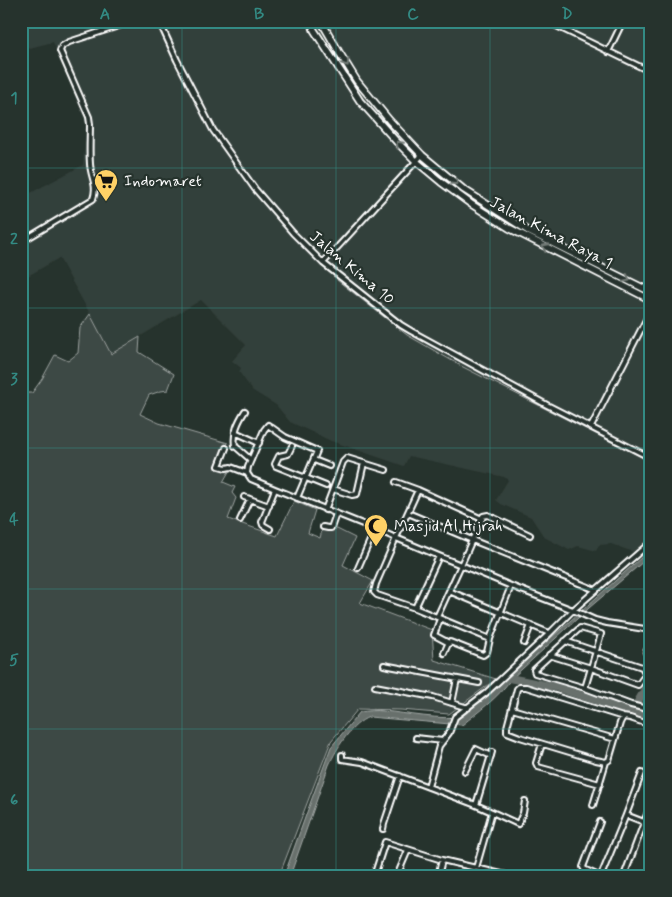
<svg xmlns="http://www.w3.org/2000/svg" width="672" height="897" font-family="Mynerve,sans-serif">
  <rect width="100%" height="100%" fill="#26332d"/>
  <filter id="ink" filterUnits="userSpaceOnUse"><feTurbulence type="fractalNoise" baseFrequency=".02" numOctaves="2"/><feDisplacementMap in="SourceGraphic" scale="10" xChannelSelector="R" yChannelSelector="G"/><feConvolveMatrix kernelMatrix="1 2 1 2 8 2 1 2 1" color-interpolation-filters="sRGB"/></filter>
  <g filter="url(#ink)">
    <path fill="#333f3a" d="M21,21H651V541L639,551L636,553L611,544L599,545L596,551L578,546L569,550L544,537L531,517L501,504L496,500L508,480L504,477L409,456L404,466L331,441L290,422L276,405L253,391L239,372L241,368L232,361L246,345L201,300L111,354L90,314L59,258L21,280V198L83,165L86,123L53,42L26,49L21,40Z"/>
    <path fill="#3e4944" stroke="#9ea4a2" d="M90,314L111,354L140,337L139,352L174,374L168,390L161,391L149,395L140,414L159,423L228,443L218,464L231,468L223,482L235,487L232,493L236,498L228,519L277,536L294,501L315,510L308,533L320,538L322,530L337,529L355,538L343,565L373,581L360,603L432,630L434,660L496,679L449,714L401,710L358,709L331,741L279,876H21V393H32L42,379L55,355L68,361L78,353L80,328Z"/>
    <path fill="#67706c" stroke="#a4a9a7" d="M651,549V555L589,608L511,679C498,698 479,711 462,725L369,717C351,724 337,748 329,765L290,876H284L311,801L331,747L360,712C367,711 376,710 383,711C406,713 442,721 463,716Z"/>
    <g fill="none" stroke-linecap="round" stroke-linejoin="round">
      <path stroke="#a4a9a7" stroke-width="1" d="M337,280L407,335L463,367L651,462"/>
      <path stroke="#67706c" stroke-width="8" d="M509,678L555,687L651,718
        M632,712L651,679"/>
      <g stroke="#fff" stroke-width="8">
        <path id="street" d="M159,21L177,60L213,130L255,189L293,233L323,263L401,325L411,331L547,405L651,458
          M546,21L651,72
          M608,52L623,21
          M21,242L93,199C98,185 91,178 90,164C89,151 90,137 90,124L89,117L61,53L60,51L62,46L69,42L134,21
          M323,263L422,155
          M245,411C238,422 233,432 235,446L251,460
          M591,427L651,310
          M235,432L259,443
          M292,446L288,454L279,456L275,464L276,466L326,486
          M226,448L219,466L226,468L231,467L247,473
          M314,460L329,466
          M396,482L418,490
          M275,489L251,479L247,473L248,467L264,430L268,425L285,437L317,451L297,498
          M333,489L352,495L357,494L364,463
          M244,497L269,506
          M325,510L343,462L347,458L386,470
          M482,519L483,516L488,515L530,535
          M240,520L250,499
          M323,527L328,528H331L336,514
          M270,529L263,525L262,522L275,489L375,529
          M358,568L375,529L396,538L418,490L482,519L472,540L408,513
          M511,586L461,565L472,540L596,590
          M449,591L461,565L439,556L415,608L490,639L511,586L573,610L595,620L607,623L651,630
          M648,595L651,596
          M415,608L377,595L374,592L376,584L396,538L439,556
          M437,617L449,591L549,633
          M440,619L434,635L449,643
          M524,643L531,625
          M646,652L651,642
          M444,653L448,644L450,642L483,655L487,652L490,639
          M549,655L591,668L638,685L646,674L642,667L565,641
          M384,665L479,683
          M375,686L433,697L468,708
          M585,688L601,634L580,628L534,670L535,673L585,688L631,705L651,710
          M452,703L457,679
          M512,709L615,739
          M416,738L443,741
          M542,744L536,763L538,767L600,784
          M342,755V759L362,762L476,805L492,752
          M606,762L596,760L520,737L507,732V727L517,689L519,687H526L623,717L630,718L651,725
          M465,771L476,749L491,756
          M642,773L626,815L644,822
          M428,787L439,746L449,733L455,717L486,693L548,635L573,610L651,542
          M593,805L606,762L609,760L620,723L623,717
          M492,812L518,824L523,813L525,801
          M383,829L384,824L400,776
          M476,868L492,812L476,805
          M374,876L385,842L442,860L510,876
          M397,876L408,850
          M438,876L442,860
          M599,876L584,869L583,867L600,822
          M601,876L626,815
          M624,876L651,804
          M649,876L651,872"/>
      </g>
      <g stroke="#fff" stroke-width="9">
        <path id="secondary" d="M311,21L314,30L360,101L396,141L417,162L441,182L471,204L509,228L651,300
          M321,21L339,52L357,81L389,120L422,155L463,189L530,232L651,292"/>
      </g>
      <use href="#street" stroke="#26332d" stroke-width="4"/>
      <use href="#secondary" stroke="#26332d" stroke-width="5.5"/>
    </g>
    <defs><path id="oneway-chevron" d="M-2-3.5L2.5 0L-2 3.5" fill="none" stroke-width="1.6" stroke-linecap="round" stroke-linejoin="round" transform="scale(1.25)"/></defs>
    <g stroke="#727a76">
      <use href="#oneway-chevron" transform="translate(346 63) rotate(58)"/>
      <use href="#oneway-chevron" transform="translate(399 144) rotate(-134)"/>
      <use href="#oneway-chevron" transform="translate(455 182) rotate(40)"/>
      <use href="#oneway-chevron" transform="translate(545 247) rotate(-154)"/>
      <use href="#oneway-chevron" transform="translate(627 279) rotate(27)"/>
    </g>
  </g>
  <path fill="none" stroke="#338b84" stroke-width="1" stroke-opacity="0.55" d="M182,21V876M336,21V876M490,21V876M21,168H651M21,308H651M21,448H651M21,589H651M21,729H651"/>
  <defs>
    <g id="supermarket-pin" transform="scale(1.25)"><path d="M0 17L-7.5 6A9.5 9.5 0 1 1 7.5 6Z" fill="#ffd166" stroke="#26332d"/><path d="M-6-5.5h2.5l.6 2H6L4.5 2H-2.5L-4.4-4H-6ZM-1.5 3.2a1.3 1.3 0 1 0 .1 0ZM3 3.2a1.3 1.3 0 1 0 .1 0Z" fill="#111"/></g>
    <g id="mosque-pin" transform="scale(1.25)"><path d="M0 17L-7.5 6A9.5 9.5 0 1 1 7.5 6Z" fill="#ffd166" stroke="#26332d"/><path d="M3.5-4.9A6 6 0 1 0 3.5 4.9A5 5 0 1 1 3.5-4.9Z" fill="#111"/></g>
  </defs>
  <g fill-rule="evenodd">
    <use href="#supermarket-pin" x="106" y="181"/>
    <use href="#mosque-pin" x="376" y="526"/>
  </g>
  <g text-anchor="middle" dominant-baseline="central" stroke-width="4.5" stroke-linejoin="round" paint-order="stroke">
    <g font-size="16" fill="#fff" stroke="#26332d" text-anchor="start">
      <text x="124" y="181">Indomaret</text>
      <text x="394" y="526">Masjid Al Hijrah</text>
    </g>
    <g font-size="16" fill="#fff" stroke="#26332d">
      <text transform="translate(551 233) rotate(28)">Jalan Kima Raya 1</text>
      <text transform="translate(352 268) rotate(40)">Jalan Kima 10</text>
    </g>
  </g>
  <rect width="672" height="897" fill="none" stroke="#26332d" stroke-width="55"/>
  <rect x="28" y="28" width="616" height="842" fill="none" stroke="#338b84" stroke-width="2"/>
  <g font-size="16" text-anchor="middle" font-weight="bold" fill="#338b84">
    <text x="105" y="19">A</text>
    <text x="259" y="19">B</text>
    <text x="413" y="19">C</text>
    <text x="567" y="19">D</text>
    <text x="14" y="103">1</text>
    <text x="14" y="244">2</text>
    <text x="14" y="384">3</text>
    <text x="14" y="524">4</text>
    <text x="14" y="665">5</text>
    <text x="14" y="805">6</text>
  </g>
</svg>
